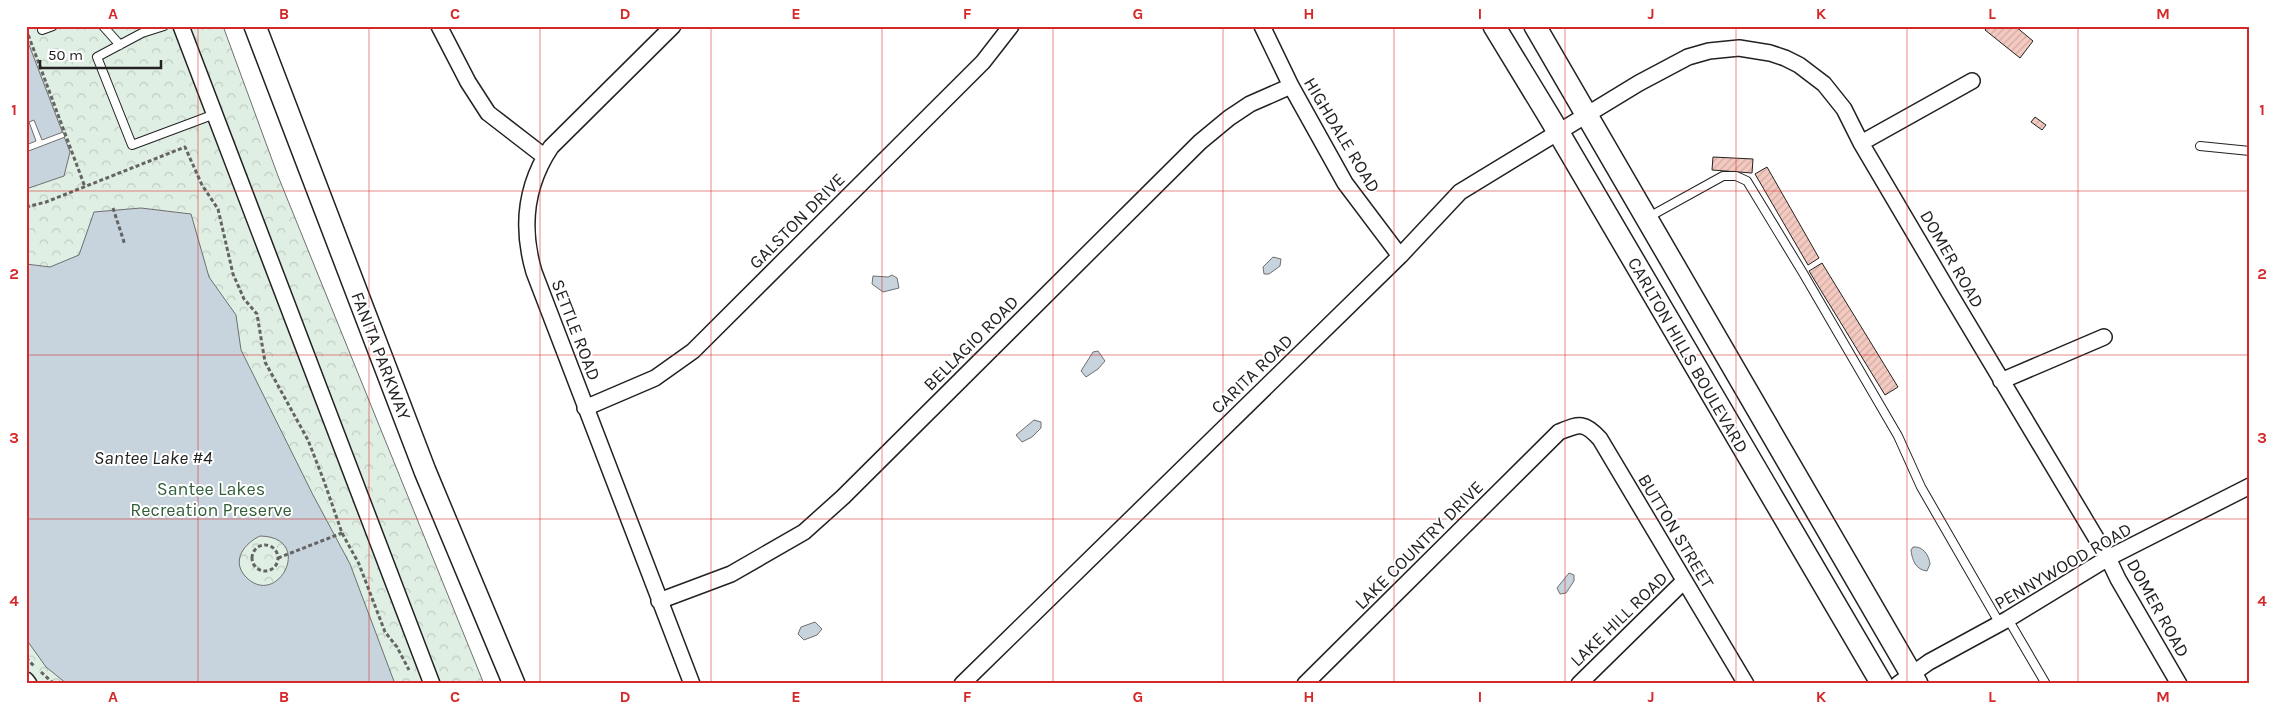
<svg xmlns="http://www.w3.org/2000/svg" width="2276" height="710" font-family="Karla,sans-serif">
  <defs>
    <pattern id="park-crowns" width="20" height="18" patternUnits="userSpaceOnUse" patternTransform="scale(1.25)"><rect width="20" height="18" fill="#e0efe3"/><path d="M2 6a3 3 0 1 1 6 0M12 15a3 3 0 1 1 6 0" fill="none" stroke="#c0cdc2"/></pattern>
    <pattern id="building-hatch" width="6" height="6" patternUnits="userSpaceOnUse" patternTransform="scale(1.25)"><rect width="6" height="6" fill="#f3c9c0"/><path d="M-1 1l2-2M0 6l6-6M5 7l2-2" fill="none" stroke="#d0aca5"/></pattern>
  </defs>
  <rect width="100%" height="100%" fill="#fff"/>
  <path fill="url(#park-crowns)" stroke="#6f6f6f" d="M26,26H223L278,176L484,684H26Z"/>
  <path fill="#c7d3dd" stroke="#6f6f6f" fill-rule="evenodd" d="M26,37L70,152L64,176L26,189Z
    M141,208L191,214L209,277L236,315L241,350L313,495L350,564L395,684H67L46,667L26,639V264L50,267L79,255L94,212ZM260,536C316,537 277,611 245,576C231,560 245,543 260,536Z
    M1273,257L1281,259L1280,266L1269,274H1264L1263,267Z
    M892,275L897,278L899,288L883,292L872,284L873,276L888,277Z
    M1098,351L1105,361L1098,369L1086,377L1081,371L1093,352Z
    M1034,420L1041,422V428L1032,437L1022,442L1016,435Z
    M1913,547C1923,546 1929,555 1930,564L1927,571C1916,570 1912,560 1911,550Z
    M1569,573L1574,575V581L1566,593L1560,594L1557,588Z
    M815,622L822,629L817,635L804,640L798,634L801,627Z"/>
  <path fill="#fff" stroke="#6f6f6f" d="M34,120L42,140L63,132L65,137L26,152V145L36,141L29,122Z"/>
  <path fill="url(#building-hatch)" stroke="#222" d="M1988,26H2015L2033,41L2020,58L1985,30Z
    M2035,117L2046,125L2042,130L2031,122Z
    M1713,157L1753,159L1752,173L1712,170Z
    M1767,167L1819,258L1808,265L1755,174Z
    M1822,263L1898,387L1885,395L1809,271Z"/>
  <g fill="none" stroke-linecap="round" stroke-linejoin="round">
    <g stroke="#222" stroke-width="10">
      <path id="lane" d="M103,26L120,45
        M164,26L142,33L97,57L132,145L215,114
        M42,30L53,26
        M2200,146L2250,151
        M1647,218L1723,176H1736L1747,181L1803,273L1898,436L1921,487L2000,624
        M2008,619L2046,684"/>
    </g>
    <g stroke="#222" stroke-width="18">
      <path id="street" d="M181,26L432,684
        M439,26L468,82L488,113L545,157
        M673,26L551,147C525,186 521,228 534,272L692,684
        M1262,26L1291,86L1345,183L1400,256
        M1861,143L1972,81
        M2001,381L2104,337
        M585,408L655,378L693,351L983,62L1011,26
        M659,601L731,574L804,532L843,497L1200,142L1229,118L1250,104L1291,86
        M26,680L29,684
        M962,684L1400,256L1460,192L1639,83L1688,57L1709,51L1739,48L1770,53L1785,58L1799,65L1824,84L1844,109L1861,143L1950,294L2108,558L2118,579L2179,684
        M1305,684L1559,432C1579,424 1584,421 1600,439L1746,684
        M1579,684L1684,581
        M1898,684L1929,662L2008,619L2108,558L2250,486"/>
    </g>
    <g stroke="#222" stroke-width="24">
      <path id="secondary" d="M255,26L425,471L514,684
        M1494,26L1550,118L1882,684
        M1535,26L1917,684"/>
    </g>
    <path stroke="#646464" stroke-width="3" stroke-dasharray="4 2.5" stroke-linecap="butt" d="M26,29L85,187
      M26,207L46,202L185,147L202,185L218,209L233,274L244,299L257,314L265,362L308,440L324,481L342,533L359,564L385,632L397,647L409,670
      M113,208L125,245
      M252 558a13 13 0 1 1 26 0a13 13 0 1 1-26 0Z
      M278,558L342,533
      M26,658L35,667
      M41,672L54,684"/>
    <use href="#lane" stroke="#fff" stroke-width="8"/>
    <use href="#street" stroke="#fff" stroke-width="15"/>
    <use href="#secondary" stroke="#fff" stroke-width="21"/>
  </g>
  <path fill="none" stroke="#d62828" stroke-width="1" stroke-opacity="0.55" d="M198,26V684M369,26V684M540,26V684M711,26V684M882,26V684M1053,26V684M1223,26V684M1394,26V684M1565,26V684M1736,26V684M1907,26V684M2078,26V684M26,191H2250M26,355H2250M26,519H2250"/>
  <g text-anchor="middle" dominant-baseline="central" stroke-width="4" stroke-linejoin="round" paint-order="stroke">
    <g font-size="18" fill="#222" stroke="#fff">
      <text transform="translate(1342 135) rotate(59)">HIGHDALE ROAD</text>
      <text transform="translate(797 221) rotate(-45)">GALSTON DRIVE</text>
      <text transform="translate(1952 259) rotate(60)">DOMER ROAD</text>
      <text transform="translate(576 330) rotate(69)">SETTLE ROAD</text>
      <text transform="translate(971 343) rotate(-45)">BELLAGIO ROAD</text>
      <text transform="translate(1688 355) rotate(60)">CARLTON HILLS BOULEVARD</text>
      <text transform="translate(381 356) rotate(69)">FANITA PARKWAY</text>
      <text transform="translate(1252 374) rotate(-44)">CARITA ROAD</text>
      <text transform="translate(1676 531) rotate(59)">BUTTON STREET</text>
      <text transform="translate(1419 545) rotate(-45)">LAKE COUNTRY DRIVE</text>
      <text transform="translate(2063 566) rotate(-30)">PENNYWOOD ROAD</text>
      <text transform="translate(2158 608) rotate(61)">DOMER ROAD</text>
      <text transform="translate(1619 619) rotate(-44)">LAKE HILL ROAD</text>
    </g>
    <g font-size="18" fill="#2f5e38" stroke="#fff">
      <text x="211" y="489">Santee Lakes<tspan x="211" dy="21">Recreation Preserve</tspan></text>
    </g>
    <g font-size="19" font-style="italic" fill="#222" stroke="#fff">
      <text x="153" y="458">Santee Lake #4</text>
    </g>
  </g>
  <rect width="2276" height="710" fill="none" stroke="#ffffff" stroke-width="55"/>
  <path d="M40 60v8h121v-8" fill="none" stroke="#222222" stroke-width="2.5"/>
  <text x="48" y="60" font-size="15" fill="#222222" stroke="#ffffff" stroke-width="4" paint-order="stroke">50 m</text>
  <rect x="28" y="28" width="2220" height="654" fill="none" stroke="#d62828" stroke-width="2"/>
  <g font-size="16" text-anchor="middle" font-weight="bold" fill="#d62828">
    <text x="113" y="19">A</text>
    <text x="284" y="19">B</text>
    <text x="455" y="19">C</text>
    <text x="625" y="19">D</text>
    <text x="796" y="19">E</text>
    <text x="967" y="19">F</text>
    <text x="1138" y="19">G</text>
    <text x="1309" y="19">H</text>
    <text x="1480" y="19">I</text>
    <text x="1651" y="19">J</text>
    <text x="1821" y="19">K</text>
    <text x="1992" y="19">L</text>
    <text x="2163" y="19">M</text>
    <text x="14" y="115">1</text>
    <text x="2262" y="115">1</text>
    <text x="14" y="279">2</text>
    <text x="2262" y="279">2</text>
    <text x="14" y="443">3</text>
    <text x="2262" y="443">3</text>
    <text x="14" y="606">4</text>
    <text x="2262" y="606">4</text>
    <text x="113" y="702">A</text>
    <text x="284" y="702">B</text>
    <text x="455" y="702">C</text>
    <text x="625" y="702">D</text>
    <text x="796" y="702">E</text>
    <text x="967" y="702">F</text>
    <text x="1138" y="702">G</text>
    <text x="1309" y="702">H</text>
    <text x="1480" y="702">I</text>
    <text x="1651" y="702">J</text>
    <text x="1821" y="702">K</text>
    <text x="1992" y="702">L</text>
    <text x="2163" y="702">M</text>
  </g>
</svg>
